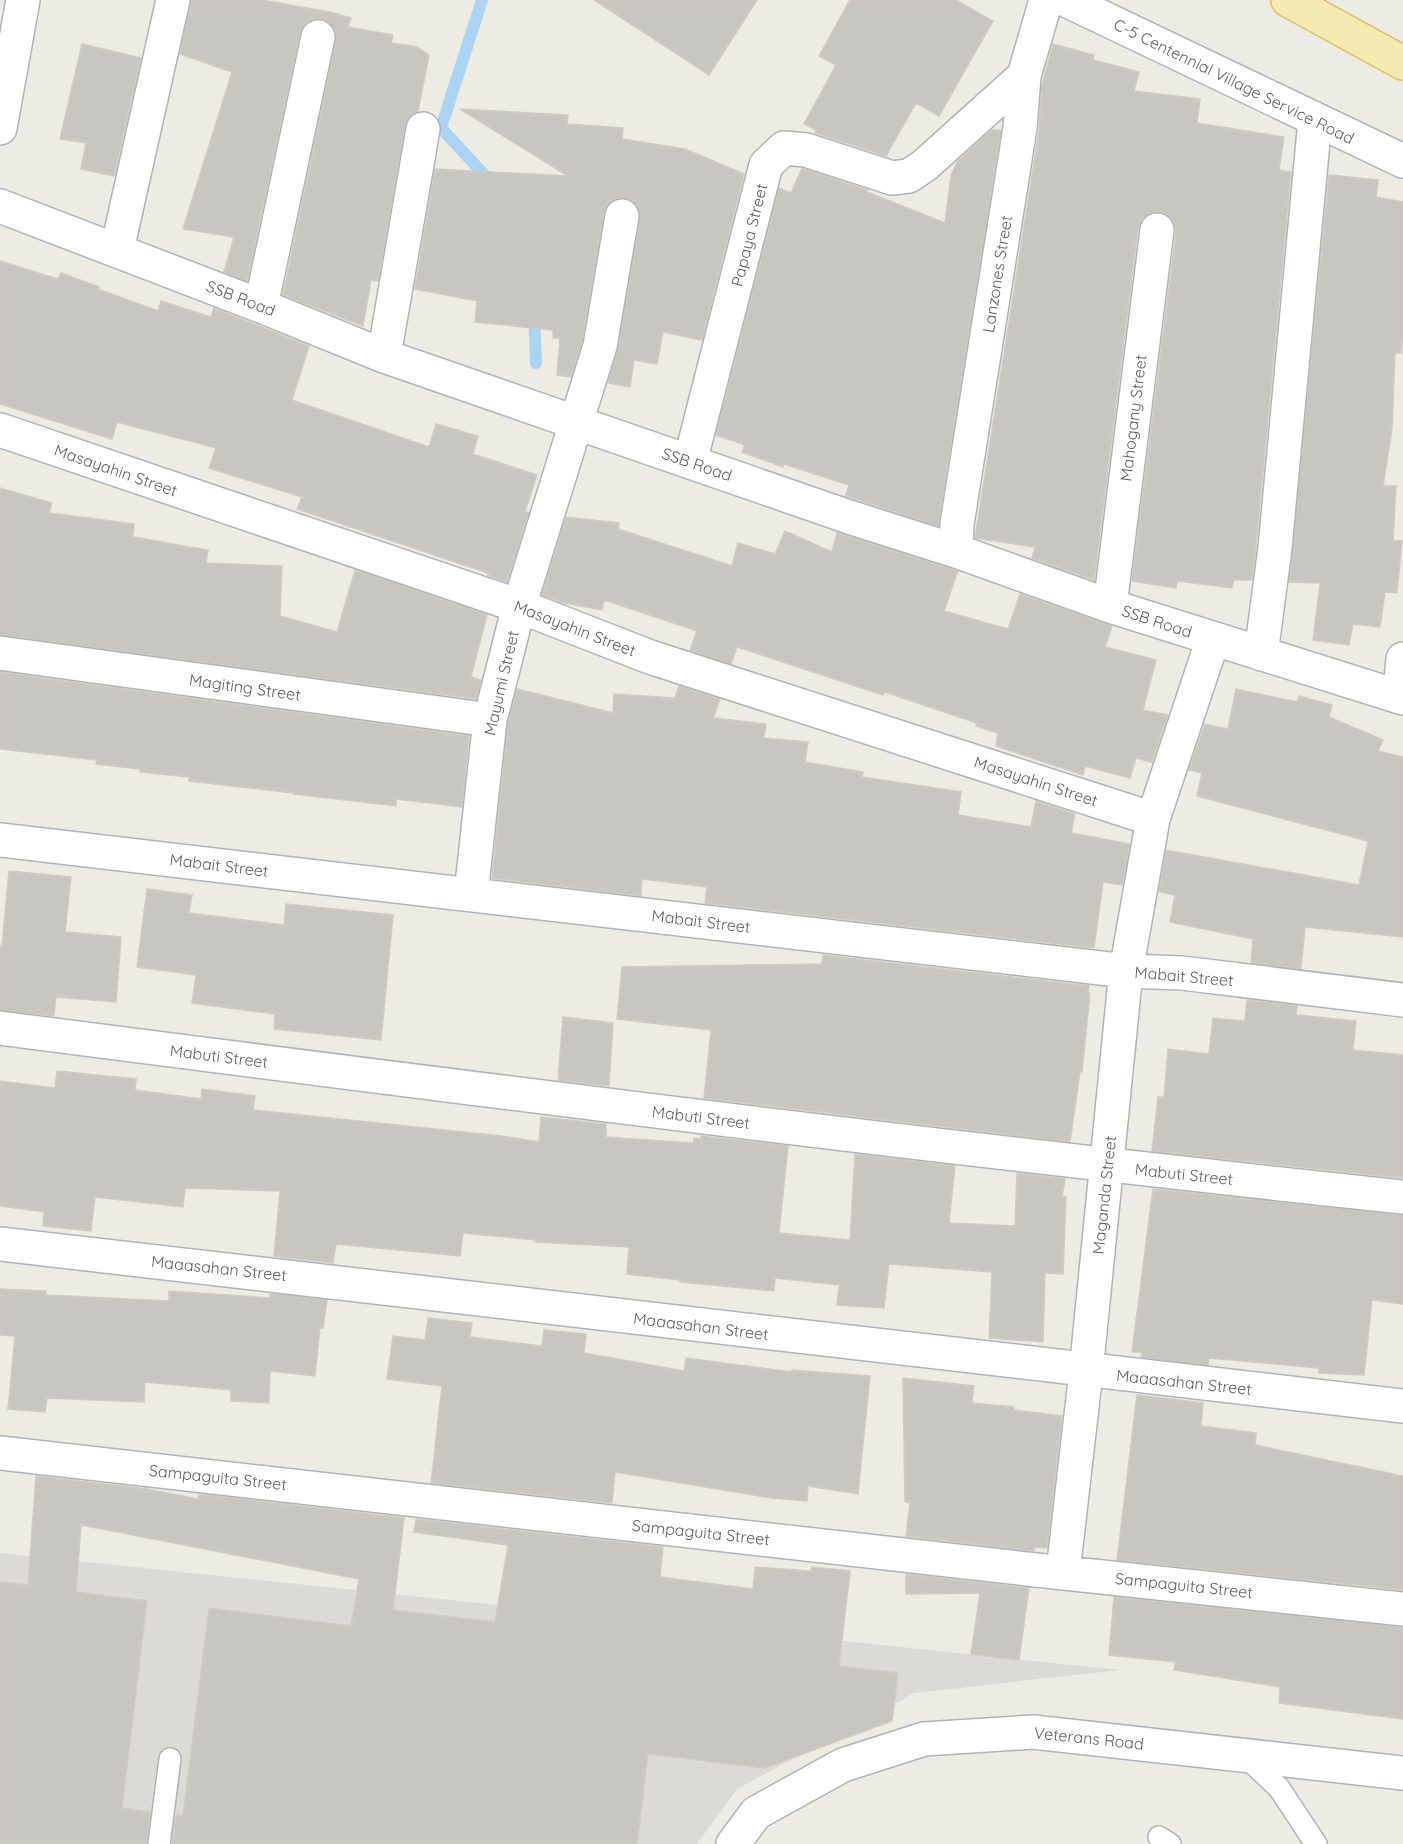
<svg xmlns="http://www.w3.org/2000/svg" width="1403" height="1844" font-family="Quicksand,sans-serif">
  <rect width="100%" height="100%" fill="#ecebe4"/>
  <path fill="#dbdad6" d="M0,1553L1120,1670L914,1693L737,1789L697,1844H0Z"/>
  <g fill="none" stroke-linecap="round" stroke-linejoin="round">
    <path stroke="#add3f3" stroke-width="12" d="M482,0L441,128L491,182
      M534,313L536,363"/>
  </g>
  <path fill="#c8c6c0" stroke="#d0ccc3" stroke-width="1.5" d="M191,0H262L330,12L351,18L348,27L393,35L391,43L417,47L429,55L418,111L409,117L405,126L378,281L371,280L363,326L283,295L336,41V31L330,23L321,19H312L304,25L300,33L247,281L224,272L234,237L183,229L232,72L180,54Z
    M594,0H757L709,75Z
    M850,0H956L993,21L939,116L916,103L886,156L815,133L816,130L804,124L836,65L819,56Z
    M82,44L141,58L114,176L81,169L86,143L60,139Z
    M1053,44L1094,55L1093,60L1139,72L1134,91L1200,99L1197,123L1284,137L1279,170L1291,172L1256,546L1252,580H1234L1232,588L1177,581L1176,588L1132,581L1176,232L1174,222L1168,215L1160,212L1149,213L1142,219L1138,228L1094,580L1032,558L1035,547L975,538L1039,131L1042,85Z
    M460,109L568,115L567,124L623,128L622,139L685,149L744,174L702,340L663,332L657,364L634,360L630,387L608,383L618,349L640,219L639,209L633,201L626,198L615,199L607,205L604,213L582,342L571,377L557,375L560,338H553V330L475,322L477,301L415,289L435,169L568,176Z
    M992,130H1001L938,526L846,496L849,485L784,464L783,467L742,452L745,445L716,435L779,188L791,193L802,168L868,190L867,192L945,223L951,175L958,161Z
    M1329,175L1378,180L1376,197L1403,202V334L1401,353H1395L1392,429L1383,486H1396L1393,541H1402L1397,593L1385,592L1380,627L1353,624L1349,645L1313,640L1320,583L1289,582Z
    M0,261L58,279L61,273L99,287L98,289L158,311L161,301L211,317L214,308L309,346L292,400L429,447L436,424L478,436L473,454L537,475L525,512H529L507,582L487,575H491V574L297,509L302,497L209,468L216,448L117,422L112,439L0,404Z
    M0,488L52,503L49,513L134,524L133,537L208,550L206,563L282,566L280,616L337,632L355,570L487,615L471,677L481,680L476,699L0,635Z
    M566,517L619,523L618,529L732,566L738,543L775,554L785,531L832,552L837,533L958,571L944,611L1008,629L1020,594L1112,626L1105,647L1156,660L1143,710L1168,715L1152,762L1136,758L1130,778L1085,766L1083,775L996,746L998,733L976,726L977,723L885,692L883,695L737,647L731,664L690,650L697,631L604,600L602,610L564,603L542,595Z
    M0,672L469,736L462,807L396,799V806L294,794V793L189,781V777L140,772V769L96,764L97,760L0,749Z
    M679,686L720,699L713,718L766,724L764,738L808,742L805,762L863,772L862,777L961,792L958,815L1031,827L1036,801L1075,814L1071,833L1130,844L1122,885L1103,882L1094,948L705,903L707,887L642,879L641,896L492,878L508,723L517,689L613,713L614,694L675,698Z
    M1236,689L1297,702L1299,696L1332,705L1329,717L1383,740L1378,751L1403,757V937L1305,927L1301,969L1251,963L1253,939L1170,922L1175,895L1159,892L1166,850L1359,885L1368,841L1197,796L1202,773L1189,770L1205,724L1228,729Z
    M9,871L71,877L65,932L121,937L116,1002L56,997L54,1016L0,1010V946H2Z
    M147,889L192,895L189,913L284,925L286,904L393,915L381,1040L274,1029L275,1014L192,1003L196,975L137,967Z
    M823,955L1089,986L1088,992L1090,993L1082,1072H1080L1070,1142L704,1098L711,1030L617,1019L622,967L822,964Z
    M1247,1000L1297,1006L1296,1015L1356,1021L1353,1050L1403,1055V1178L1152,1151L1158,1097H1164L1168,1049L1209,1054L1213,1018L1245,1021Z
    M563,1017L613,1023L609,1086L558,1080Z
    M57,1071L136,1079L135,1090L201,1099L202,1089L255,1096L253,1110L502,1136L539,1142L541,1117L606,1124V1137L693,1143L694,1138L701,1139V1136L788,1146L779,1233L850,1240L855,1154L955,1166L949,1223L1015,1226L1017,1173L1065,1179L1062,1197H1066L1063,1274L1045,1273L1043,1342L989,1338L992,1272L889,1264L884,1308L837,1305L839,1285L775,1278L774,1291L680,1282V1280L627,1274L629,1247L535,1242L536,1240L463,1233L460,1256L336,1244L333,1263L274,1256L280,1191L185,1188L183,1207L95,1197L91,1231L43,1226L44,1212L0,1206V1081L55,1088Z
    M1153,1189L1403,1215V1304L1372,1300L1364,1375L1319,1373V1368L1209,1358L1208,1366L1141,1358L1142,1352H1132Z
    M0,1289L46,1291V1295L169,1301V1291L270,1298V1293L327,1300L323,1328H320L315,1376L270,1371L269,1403L231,1401V1390L145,1382L144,1402L47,1398L45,1412L8,1409L15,1336L0,1335Z
    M428,1318L472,1323L470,1337L542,1346L544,1330L586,1334L584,1353L684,1371L686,1358L792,1372V1370L870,1376L858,1494L808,1486L807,1501L771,1498L615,1472L612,1503L431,1483L442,1386L387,1379L393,1336L425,1340Z
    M903,1378L974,1386L972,1403L1014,1407V1410L1062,1416L1047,1548L1034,1547V1551L906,1536L910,1503L905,1502Z
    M1137,1395L1203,1403L1201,1426L1256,1433L1255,1445L1403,1476V1590L1117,1560Z
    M36,1476L148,1489L198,1499L199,1494L404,1518L393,1610L495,1622L508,1545L414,1532L416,1519L663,1547L660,1577L753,1589L755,1567L811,1571L812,1567L850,1571L839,1666L898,1673L892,1721L765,1768L648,1754L637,1844H172L176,1815L183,1816L209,1608L351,1626L359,1579L81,1525L76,1592L147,1601L122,1808L150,1812L146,1844H0V1582L28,1585Z
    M906,1574L1029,1588L1019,1660L971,1654L980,1593L906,1594Z
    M1114,1597L1403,1627V1719L1279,1703L1280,1687L1174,1670L1176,1662L1109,1655Z"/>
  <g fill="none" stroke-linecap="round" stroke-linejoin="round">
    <g stroke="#b1b4b7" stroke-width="24">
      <path id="lane" d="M1245,1756L1279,1788L1316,1844
        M1159,1837L1170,1844
        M159,1844L170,1759"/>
    </g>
    <g stroke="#b1b4b7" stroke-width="36">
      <path id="street" d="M1066,0L1403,161
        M0,128L23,0
        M0,206L261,306L384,356L849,517L956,551L1110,606L1403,698
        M117,250L173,0
        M261,306L318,37
        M384,356L423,129
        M0,430L519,606L650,657L1153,819
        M690,462L766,165L784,148L806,150L892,178L909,176L925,165L1024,76
        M956,551L957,524L1020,128L1024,76L1046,0
        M1110,606L1157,230
        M0,653L490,720
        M1261,654L1275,548L1315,120
        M1399,697L1403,659
        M0,840L1126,971L1182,973L1403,1000
        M471,894L490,720L519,606L600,346L622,216
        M0,1028C467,1088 934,1148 1403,1197
        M0,1244C468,1295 935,1356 1403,1406
        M0,1453L1036,1570L1403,1609
        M1063,1572L1086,1372L1126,971L1153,819L1213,639"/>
    </g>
    <g stroke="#b0b3b7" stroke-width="36">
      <path id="secondary" d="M733,1844L756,1813L843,1765L924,1739L1033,1732L1403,1773"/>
    </g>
    <g stroke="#dec06b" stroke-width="36">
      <path id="primary" d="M1288,0L1403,63"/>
    </g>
    <use href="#lane" stroke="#fff" stroke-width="21"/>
    <use href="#street" stroke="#fff" stroke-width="33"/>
    <use href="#secondary" stroke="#fff" stroke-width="33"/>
    <use href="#primary" stroke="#f4ebb1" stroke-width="33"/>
  </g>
  <g text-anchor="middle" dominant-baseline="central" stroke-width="4.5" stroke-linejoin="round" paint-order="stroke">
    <g font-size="16" fill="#5c5f62" stroke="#fff">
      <text transform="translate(1234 81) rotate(26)">C-5 Centennial Village Service Road</text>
      <text transform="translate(749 235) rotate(-76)">Papaya Street</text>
      <text transform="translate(997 274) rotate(-81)">Lanzones Street</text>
      <text transform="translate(241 298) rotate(21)">SSB Road</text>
      <text transform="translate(1133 418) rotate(-83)">Mahogany Street</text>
      <text transform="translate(697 464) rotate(19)">SSB Road</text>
      <text transform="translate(116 470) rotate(19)">Masayahin Street</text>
      <text transform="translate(1157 621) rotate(18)">SSB Road</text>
      <text transform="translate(575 628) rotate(21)">Masayahin Street</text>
      <text transform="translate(501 683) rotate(-77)">Mayumi Street</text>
      <text transform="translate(245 687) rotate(8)">Magiting Street</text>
      <text transform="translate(1036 781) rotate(18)">Masayahin Street</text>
      <text transform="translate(219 865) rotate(7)">Mabait Street</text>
      <text transform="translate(701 921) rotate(7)">Mabait Street</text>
      <text transform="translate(1184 976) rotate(5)">Mabait Street</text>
      <text transform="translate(219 1056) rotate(7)">Mabuti Street</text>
      <text transform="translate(701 1117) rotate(7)">Mabuti Street</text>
      <text transform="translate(1184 1174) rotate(6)">Mabuti Street</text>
      <text transform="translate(1104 1195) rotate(-84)">Maganda Street</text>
      <text transform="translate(219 1268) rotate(6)">Maaasahan Street</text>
      <text transform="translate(701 1326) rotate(7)">Maaasahan Street</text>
      <text transform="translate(1184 1382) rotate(6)">Maaasahan Street</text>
      <text transform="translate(218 1477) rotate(6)">Sampaguita Street</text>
      <text transform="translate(701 1532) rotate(6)">Sampaguita Street</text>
      <text transform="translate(1184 1585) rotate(6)">Sampaguita Street</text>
      <text transform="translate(1089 1738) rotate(6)">Veterans Road</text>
    </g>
  </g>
</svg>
